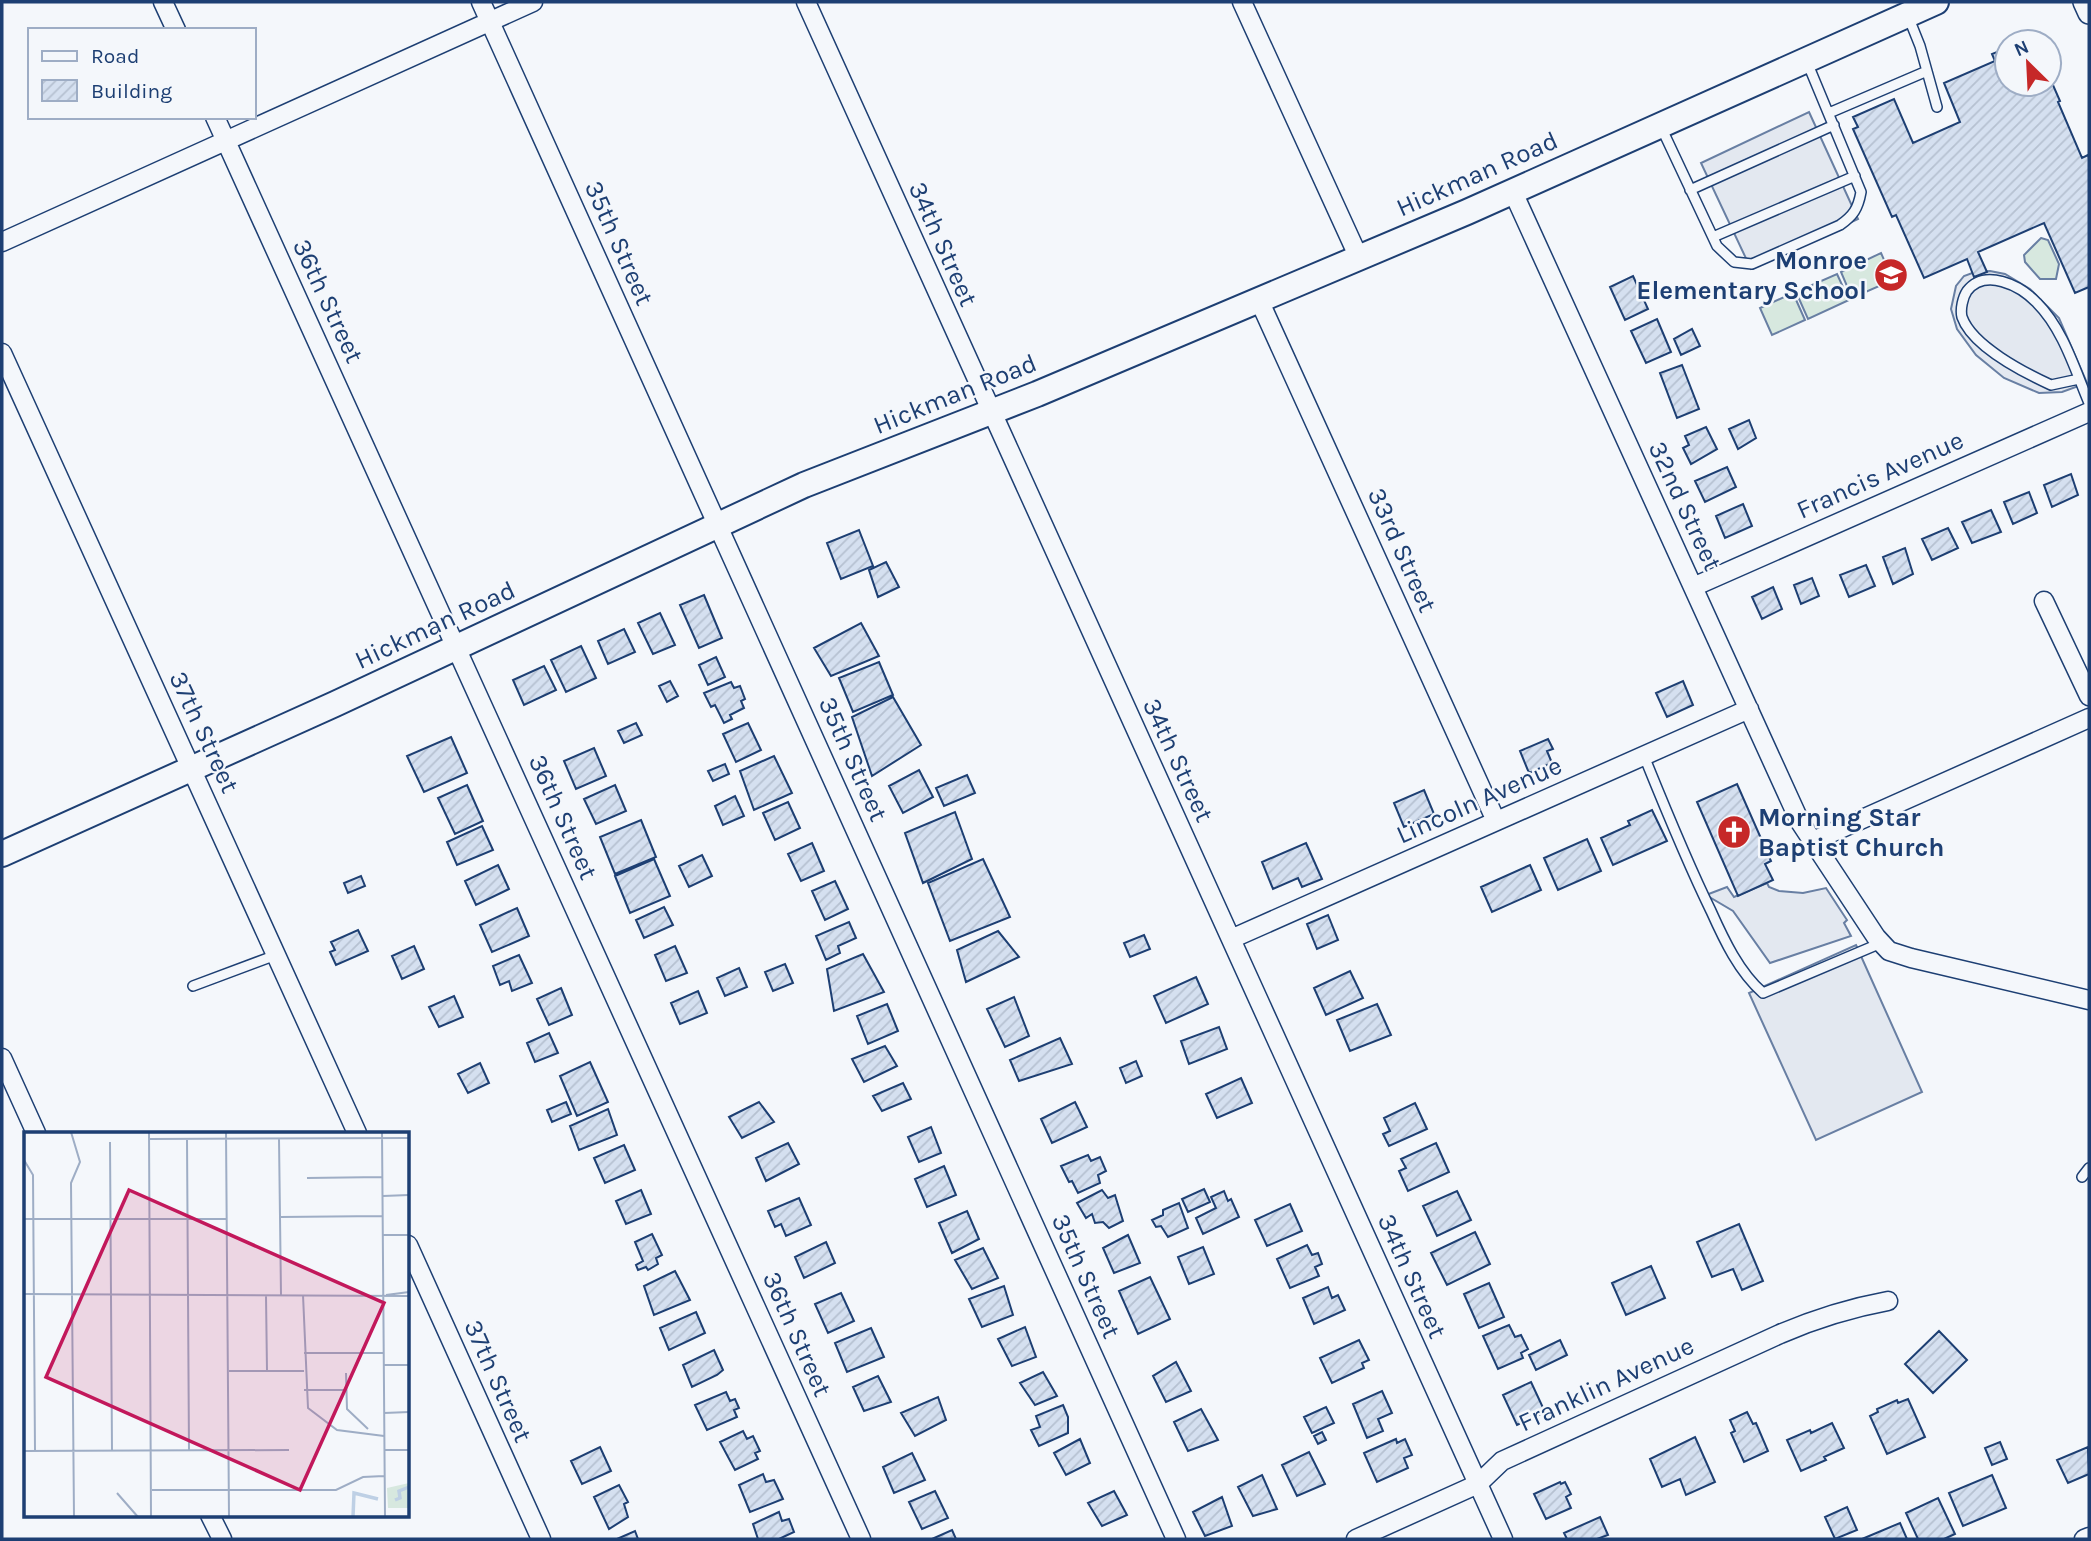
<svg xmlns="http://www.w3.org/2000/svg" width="2091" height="1541" font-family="Karla,sans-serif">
  <defs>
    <pattern id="building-hatch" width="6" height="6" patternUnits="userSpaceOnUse" patternTransform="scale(1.75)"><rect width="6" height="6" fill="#d5e0f0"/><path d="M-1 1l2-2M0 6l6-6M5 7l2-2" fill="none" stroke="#b6c1d1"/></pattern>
  </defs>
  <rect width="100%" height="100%" fill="#f4f7fb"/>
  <path fill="#d7e8df" stroke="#687fa3" stroke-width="2" d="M2041,238L2048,240L2059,264L2056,279H2040L2025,262L2024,255Z
    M1881,253L1893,280L1852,298L1841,272Z
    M1837,274L1849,300L1808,319L1796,292Z
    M1793,293L1805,320L1772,335L1760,308Z"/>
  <path fill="#e3e8f0" stroke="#687fa3" stroke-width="2" d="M1809,112L1858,219L1751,269L1701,163Z
    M1990,271L2005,274L2030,289L2059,318L2087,383L2062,392L2039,393L2004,378L1976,355L1957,329L1951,309L1956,286L1964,276L1975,272Z
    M1767,883L1769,887L1779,891L1803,893L1826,888L1847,920L1844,923L1851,936L1770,963L1733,911L1706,895L1727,887L1734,897Z
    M1856,945L1922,1092L1816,1140L1749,993Z"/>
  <path fill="url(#building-hatch)" stroke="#1d3f73" stroke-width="2" d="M2040,33L2044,42H2020Z
    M2007,48V84H2049V76L2060,101L2058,102L2082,158L2088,155L2089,158V287L2075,293L2044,223L1978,252L1987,272L1974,277L1967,259L1924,278L1896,215L1892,217L1853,129L1858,127L1853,117L1894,99L1913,143L1960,122L1944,83L1995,61L1992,54Z
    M2049,53L2057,70L2049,73Z
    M1633,276L1648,309L1625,320L1610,287Z
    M1657,319L1671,352L1646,363L1631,331Z
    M1692,329L1700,346L1681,355L1674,339Z
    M1682,365L1699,409L1677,418L1660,373Z
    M1749,420L1756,438L1738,449L1729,429Z
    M1706,427L1717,449L1691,464L1683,448L1689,445L1685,436Z
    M1727,467L1736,487L1705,502L1695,481Z
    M2071,474L2078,495L2052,507L2044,485Z
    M2029,492L2037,513L2013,524L2004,502Z
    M1743,504L1752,526L1725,538L1716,516Z
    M1991,510L2001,532L1972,543L1962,522Z
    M1948,528L1958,548L1932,560L1922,539Z
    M859,530L873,566L841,579L827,543Z
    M1905,548L1913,574L1893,584L1883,557Z
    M886,562L899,587L878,597L869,570Z
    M1866,565L1875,586L1849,597L1840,575Z
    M1812,578L1819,596L1801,604L1794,585Z
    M1773,587L1782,609L1762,619L1752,597Z
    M704,595L722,638L699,648L680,605Z
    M660,613L675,645L653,654L638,623Z
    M861,623L879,656L831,676L814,648Z
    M624,629L635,652L608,664L598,641Z
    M581,646L596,678L566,692L551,660Z
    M716,657L725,677L708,685L699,665Z
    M879,662L893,695L853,712L839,678Z
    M544,666L556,690L524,705L513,680Z
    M670,681L678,696L667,702L659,686Z
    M1683,681L1693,705L1667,717L1656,693Z
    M731,682L734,688L740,686L745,699L741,701L744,708L730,715L732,719L724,723L715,705L711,707L704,693Z
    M893,697L921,745L872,776L852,717Z
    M636,723L642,735L624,743L618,731Z
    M748,723L761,750L736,762L723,734Z
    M451,737L467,773L424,792L407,756Z
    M1548,739L1553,749L1547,751L1552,763L1529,773L1520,751Z
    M594,748L606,776L576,789L564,761Z
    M774,756L792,793L754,810L740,771Z
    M725,764L729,774L713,781L708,771Z
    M919,770L933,797L903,813L889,786Z
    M967,775L975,793L944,806L936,788Z
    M1737,784L1771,861L1765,864L1773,880L1738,896L1697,802Z
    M467,785L483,821L455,834L438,798Z
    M615,785L626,811L596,824L584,799Z
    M1424,790L1434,814L1404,827L1394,803Z
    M735,796L744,816L723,825L715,806Z
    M788,802L800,828L775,840L763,813Z
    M1652,810L1667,841L1613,865L1601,838L1630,825L1628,821Z
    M955,812L972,859L923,883L905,833Z
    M641,820L656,857L615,874L600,837Z
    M482,826L493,850L457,865L447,842Z
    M1587,839L1601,871L1558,890L1544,858Z
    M812,843L824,871L801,881L788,854Z
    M1306,843L1322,879L1302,887L1298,878L1273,889L1262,862Z
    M702,855L712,876L689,887L679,866Z
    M654,859L670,896L630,913L615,876Z
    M983,859L1010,917L950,941L928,883Z
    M498,865L509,889L476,905L465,881Z
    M1530,865L1541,890L1492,912L1481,887Z
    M361,876L365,886L348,893L344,883Z
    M835,881L848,909L825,920L812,891Z
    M664,907L673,925L644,938L636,920Z
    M517,908L529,936L492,952L480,925Z
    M1328,915L1338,940L1317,949L1307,924Z
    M849,922L856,938L838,946L840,953L826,960L816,936Z
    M358,930L368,951L336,965L330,952L335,950L331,942Z
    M998,931L1019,957L966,982L957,950Z
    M1144,935L1150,949L1130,957L1124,943Z
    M414,946L424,969L402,979L392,956Z
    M675,946L687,973L666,981L655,955Z
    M863,954L884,992L834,1011L827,969Z
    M519,955L532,983L512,991L509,981L500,985L493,966Z
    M785,964L793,983L773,991L765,972Z
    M739,968L747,987L725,996L717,978Z
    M1350,971L1363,998L1326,1015L1314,988Z
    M1196,977L1208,1004L1166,1023L1154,996Z
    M561,988L572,1015L549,1025L537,999Z
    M698,991L707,1013L680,1024L671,1003Z
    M454,996L463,1017L439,1027L429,1007Z
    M1014,997L1029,1036L1005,1047L987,1009Z
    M887,1004L898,1031L868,1044L857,1016Z
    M1377,1004L1391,1035L1350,1051L1337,1020Z
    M1219,1027L1227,1049L1189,1064L1181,1041Z
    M549,1033L558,1053L535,1062L527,1043Z
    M1060,1038L1072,1064L1019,1081L1010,1060Z
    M885,1046L897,1066L864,1082L852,1059Z
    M1136,1061L1142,1076L1126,1083L1120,1068Z
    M590,1062L608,1102L577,1116L560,1076Z
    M480,1063L489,1083L468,1093L458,1074Z
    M1241,1078L1252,1103L1217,1118L1206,1094Z
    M903,1083L911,1099L882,1111L873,1096Z
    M566,1102L571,1114L552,1122L547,1110Z
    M759,1102L774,1122L742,1138L729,1117Z
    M1075,1102L1087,1127L1052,1143L1041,1119Z
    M1415,1103L1427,1129L1389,1146L1383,1134L1390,1131L1384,1118Z
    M608,1109L617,1135L579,1150L570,1126Z
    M931,1127L941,1153L919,1162L908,1137Z
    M788,1143L799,1164L766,1181L756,1158Z
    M1436,1143L1449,1172L1408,1191L1399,1171L1406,1168L1401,1159Z
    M624,1145L635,1170L605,1183L594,1158Z
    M1088,1155L1091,1161L1100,1157L1106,1171L1098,1175L1100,1183L1078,1193L1072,1181L1069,1182L1061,1166Z
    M944,1166L956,1195L927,1207L915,1179Z
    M1204,1189L1210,1202L1188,1212L1182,1199Z
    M641,1190L651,1214L626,1224L616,1201Z
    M1102,1190L1108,1198L1115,1195L1123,1221L1109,1228L1103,1222L1095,1223L1092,1214L1086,1218L1077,1203Z
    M1224,1191L1228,1201L1231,1199L1239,1217L1203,1234L1196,1218L1216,1208L1211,1197Z
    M1457,1191L1471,1220L1437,1236L1423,1206Z
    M799,1198L811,1225L786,1236L781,1224L775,1227L768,1211Z
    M1179,1203L1188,1228L1168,1237L1161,1226L1156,1227L1152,1220L1163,1215V1210Z
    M1290,1204L1302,1231L1267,1246L1255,1220Z
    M967,1211L979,1239L952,1253L939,1223Z
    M1739,1224L1763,1281L1742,1290L1733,1269L1712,1277L1697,1242Z
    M1475,1232L1490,1264L1447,1285L1431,1253Z
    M652,1234L662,1255L656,1258L658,1264L648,1270L646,1267L638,1270L636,1265L643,1261L635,1242Z
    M1128,1235L1140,1263L1114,1273L1103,1248Z
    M826,1242L835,1263L804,1278L795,1257Z
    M1307,1245L1312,1255L1318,1253L1322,1264L1315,1267L1319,1276L1290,1288L1277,1259Z
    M1203,1247L1214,1274L1189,1284L1178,1257Z
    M983,1248L998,1278L972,1289L955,1260Z
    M1651,1266L1665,1298L1626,1315L1612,1283Z
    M675,1271L690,1300L654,1315L644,1286Z
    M1150,1277L1170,1319L1138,1334L1119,1291Z
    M1489,1283L1504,1317L1479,1328L1464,1294Z
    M1004,1286L1013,1315L982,1327L969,1299Z
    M1328,1287L1332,1298L1338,1295L1345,1310L1314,1324L1303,1298Z
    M841,1293L854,1321L828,1333L815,1304Z
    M696,1312L705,1333L669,1350L660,1328Z
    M1509,1325L1515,1337L1521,1335L1528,1349L1521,1353L1523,1358L1498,1369L1483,1336Z
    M1025,1327L1036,1357L1012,1366L998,1339Z
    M871,1328L884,1357L847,1372L835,1343Z
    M1939,1331L1967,1360L1933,1393L1905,1364Z
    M1359,1340L1369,1360L1362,1363L1364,1368L1332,1383L1320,1358Z
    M1560,1340L1567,1355L1536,1370L1529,1355Z
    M714,1350L723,1370L717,1375L692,1387L683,1365Z
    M1176,1362L1191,1391L1166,1402L1153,1376Z
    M1043,1372L1057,1396L1035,1405L1020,1383Z
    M878,1376L891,1402L864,1411L853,1387Z
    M1531,1382L1545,1412L1517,1425L1503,1395Z
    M1382,1391L1392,1413L1378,1419L1383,1431L1367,1438L1353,1404Z
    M726,1392L730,1401L735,1399L739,1408L734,1410L737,1417L707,1430L695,1405Z
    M938,1397L946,1420L915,1436L901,1413Z
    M1908,1399L1925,1437L1887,1454L1870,1416L1878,1412L1877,1409L1897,1400L1898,1403Z
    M1063,1405L1068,1417V1433L1039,1446L1031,1430L1040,1427L1036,1416Z
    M1326,1407L1334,1423L1312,1433L1304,1417Z
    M1201,1409L1218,1440L1188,1451L1174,1422Z
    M1747,1412L1753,1424L1756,1423L1768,1451L1744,1462L1731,1433L1735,1431L1730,1420Z
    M1832,1423L1844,1448L1824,1457L1826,1460L1801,1471L1787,1440L1810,1430L1811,1433Z
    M743,1431L747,1439L753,1436L760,1451L755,1453L758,1459L735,1470L720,1442Z
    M1322,1432L1326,1440L1318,1444L1314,1436Z
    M1695,1437L1715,1482L1686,1495L1680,1479L1662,1487L1650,1459Z
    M1080,1439L1090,1463L1066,1475L1054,1453Z
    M1396,1439L1397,1443L1405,1439L1412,1455L1404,1458L1408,1468L1377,1482L1364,1453Z
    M2000,1442L2007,1459L1992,1465L1985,1448Z
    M600,1447L611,1471L582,1484L571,1461Z
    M2088,1447L2089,1474L2068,1483L2057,1460Z
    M1309,1452L1325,1484L1297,1496L1282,1465Z
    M912,1453L925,1480L894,1493L883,1467Z
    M763,1474L766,1482L774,1480L783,1499L750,1512L739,1485Z
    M1262,1475L1277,1509L1253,1516L1238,1487Z
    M1992,1475L2006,1508L1963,1526L1949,1493Z
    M1560,1482L1561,1484L1565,1482L1571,1494L1566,1497L1571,1508L1546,1519L1534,1494Z
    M619,1485L628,1502L624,1504L628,1517L609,1529L594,1497Z
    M935,1491L948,1518L922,1529L909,1502Z
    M1114,1491L1127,1515L1102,1526L1088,1503Z
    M1222,1497L1232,1526L1205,1536L1193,1512Z
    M1938,1498L1955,1534L1944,1539H1918L1906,1513Z
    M1847,1507L1857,1530L1835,1539L1825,1517Z
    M779,1512L782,1521L789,1519L794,1532L779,1539H758L753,1524Z
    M1600,1517L1608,1535L1597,1539H1567L1564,1533Z
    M1900,1523L1907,1539H1862Z
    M952,1530L956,1539H932Z
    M635,1531L638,1539H617Z"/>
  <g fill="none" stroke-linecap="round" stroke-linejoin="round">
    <g stroke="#1d3f73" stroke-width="12">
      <path id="service" d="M1908,16L1920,46L1937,107
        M1829,113L1927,71
        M1661,127L1717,246L1734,262L1752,264L1840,225C1853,216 1858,209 1861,192L1807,62
        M1690,190L1834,125
        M1713,237L1855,176
        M2079,379L2051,385C2025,373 1972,346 1962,317C1960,309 1963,297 1967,291C1985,268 2020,285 2037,303C2063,329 2075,370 2089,403
        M1644,756C1665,808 1686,860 1711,911C1724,940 1739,972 1763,993L1881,943
        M193,986L276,955
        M2082,1177L2089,1168"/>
    </g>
    <g stroke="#1d3f73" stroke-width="21">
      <path id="minor" d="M163,2L176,30
        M481,2L1176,1539
        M806,2L1503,1539
        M1242,2L1359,258
        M215,117L861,1539
        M1513,192L1800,822L1876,937L1889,951L1911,958L2089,1000
        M2,242L533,2
        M1259,300L1496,821
        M2,353L357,1133
        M1693,587L2089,412
        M2044,601L2089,696
        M1813,841L2089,718
        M1231,939L1749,709
        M2,1058L36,1133
        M408,1245L541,1539
        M210,1515L222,1539
        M1356,1539L1478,1484L1502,1461L1780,1334C1815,1319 1850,1308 1888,1301
        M2084,1539L2089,1537"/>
    </g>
    <g stroke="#1d3f73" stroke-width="24">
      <path id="tertiary" d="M2084,2L2089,13"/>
    </g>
    <g stroke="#1d3f73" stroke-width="28">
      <path id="secondary" d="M2,854L335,704L804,485L1037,394L1467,212L1936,2"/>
    </g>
    <use href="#service" stroke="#f4f7fb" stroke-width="9"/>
    <use href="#minor" stroke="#f4f7fb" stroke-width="18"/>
    <use href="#tertiary" stroke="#f4f7fb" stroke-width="21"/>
    <use href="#secondary" stroke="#f4f7fb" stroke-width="24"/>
  </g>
  <defs>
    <g id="school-disc" transform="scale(1.75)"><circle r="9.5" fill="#c62828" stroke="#f4f7fb"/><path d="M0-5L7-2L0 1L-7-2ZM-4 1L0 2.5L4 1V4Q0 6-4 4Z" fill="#fff"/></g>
    <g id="church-disc" transform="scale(1.75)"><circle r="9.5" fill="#c62828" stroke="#f4f7fb"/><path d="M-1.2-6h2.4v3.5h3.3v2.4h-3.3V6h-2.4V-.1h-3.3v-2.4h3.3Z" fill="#fff"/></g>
  </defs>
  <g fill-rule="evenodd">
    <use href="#school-disc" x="1891" y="275"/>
    <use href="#church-disc" x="1734" y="832"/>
  </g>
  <g text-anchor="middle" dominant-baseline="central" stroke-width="5" stroke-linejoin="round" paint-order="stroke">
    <g font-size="26" fill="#1d3f73" stroke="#f4f7fb">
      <text transform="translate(1477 174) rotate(-24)">Hickman Road</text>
      <text transform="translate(619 243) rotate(66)">35th Street</text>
      <text transform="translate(943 244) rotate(66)">34th Street</text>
      <text transform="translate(328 301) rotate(65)">36th Street</text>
      <text transform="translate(955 394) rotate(-22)">Hickman Road</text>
      <text transform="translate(1880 475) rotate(-24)">Francis Avenue</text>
      <text transform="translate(1685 506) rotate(65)">32nd Street</text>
      <text transform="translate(1402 550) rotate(66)">33rd Street</text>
      <text transform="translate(435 625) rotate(-25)">Hickman Road</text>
      <text transform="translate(204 732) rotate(65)">37th Street</text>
      <text transform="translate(853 759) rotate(66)">35th Street</text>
      <text transform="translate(1178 760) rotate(65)">34th Street</text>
      <text transform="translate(1479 800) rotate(-24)">Lincoln Avenue</text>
      <text transform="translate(563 817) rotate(66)">36th Street</text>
      <text transform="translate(1086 1276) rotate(66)">35th Street</text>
      <text transform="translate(1412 1276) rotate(66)">34th Street</text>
      <text transform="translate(797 1334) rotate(66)">36th Street</text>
      <text transform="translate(498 1381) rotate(66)">37th Street</text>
      <text transform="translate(1606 1384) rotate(-25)">Franklin Avenue</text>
    </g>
    <g font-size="26" font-weight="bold" fill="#1d3f73" stroke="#f4f7fb" text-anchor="end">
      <text x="1867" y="260">Monroe<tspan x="1867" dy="30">Elementary School</tspan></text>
      <text x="1758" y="817" text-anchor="start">Morning Star<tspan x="1758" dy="30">Baptist Church</tspan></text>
    </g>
  </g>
  <g transform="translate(24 1132)">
    <rect width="385" height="385" fill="#f4f7fb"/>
    <path d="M385,351V376H364L363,356Z" fill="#d7e8df"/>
    <path fill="none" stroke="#bed0e5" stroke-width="3.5" d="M371,368L376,366L375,359L385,355M329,385L330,361L354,367"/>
    <path fill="none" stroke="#9eadc5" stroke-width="2" d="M47,0L56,30L47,51L50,385M125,0L127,385M202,0L205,385M358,0L361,385M125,7L385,6M163,7L165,319M255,7L257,163M86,10L88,319M0,28L9,43L11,319M283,46L359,45M359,64L385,63M256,85L359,84M0,87H203M359,103H385M0,162L385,164M279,163L284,276L313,298L360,304M362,163L385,160M242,164L243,239M280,221H359M360,233H385M205,239H280M322,241L323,277L344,297M280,258H322M360,281L385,280M360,318H385M0,319L265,318M128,358H312L339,345L360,344M93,361L114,385"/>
    <path fill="#c2185b" fill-opacity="0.15" stroke="#c2185b" stroke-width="3.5" d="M105,58L360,171L276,358L22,245Z"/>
    <rect width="385" height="385" fill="none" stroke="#1d3f73" stroke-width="3.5"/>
  </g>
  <rect width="2091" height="1541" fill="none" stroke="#1d3f73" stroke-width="7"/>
  <rect x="28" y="28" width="228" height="91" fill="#f4f7fb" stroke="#9eadc5" stroke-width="2"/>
  <rect x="42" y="51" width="35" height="10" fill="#f4f7fb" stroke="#9eadc5" stroke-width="2"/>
  <text x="91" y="63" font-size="21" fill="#1d3f73">Road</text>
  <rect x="42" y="80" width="35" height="21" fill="url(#building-hatch)" stroke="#9eadc5" stroke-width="2"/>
  <text x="91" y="98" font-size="21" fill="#1d3f73">Building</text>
  <g transform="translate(2028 63) rotate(336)"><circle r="33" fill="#f4f7fb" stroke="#9eadc5" stroke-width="2"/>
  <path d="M0-5L12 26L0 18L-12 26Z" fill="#c62828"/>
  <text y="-10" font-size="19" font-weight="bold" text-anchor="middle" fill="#1d3f73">N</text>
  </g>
</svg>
